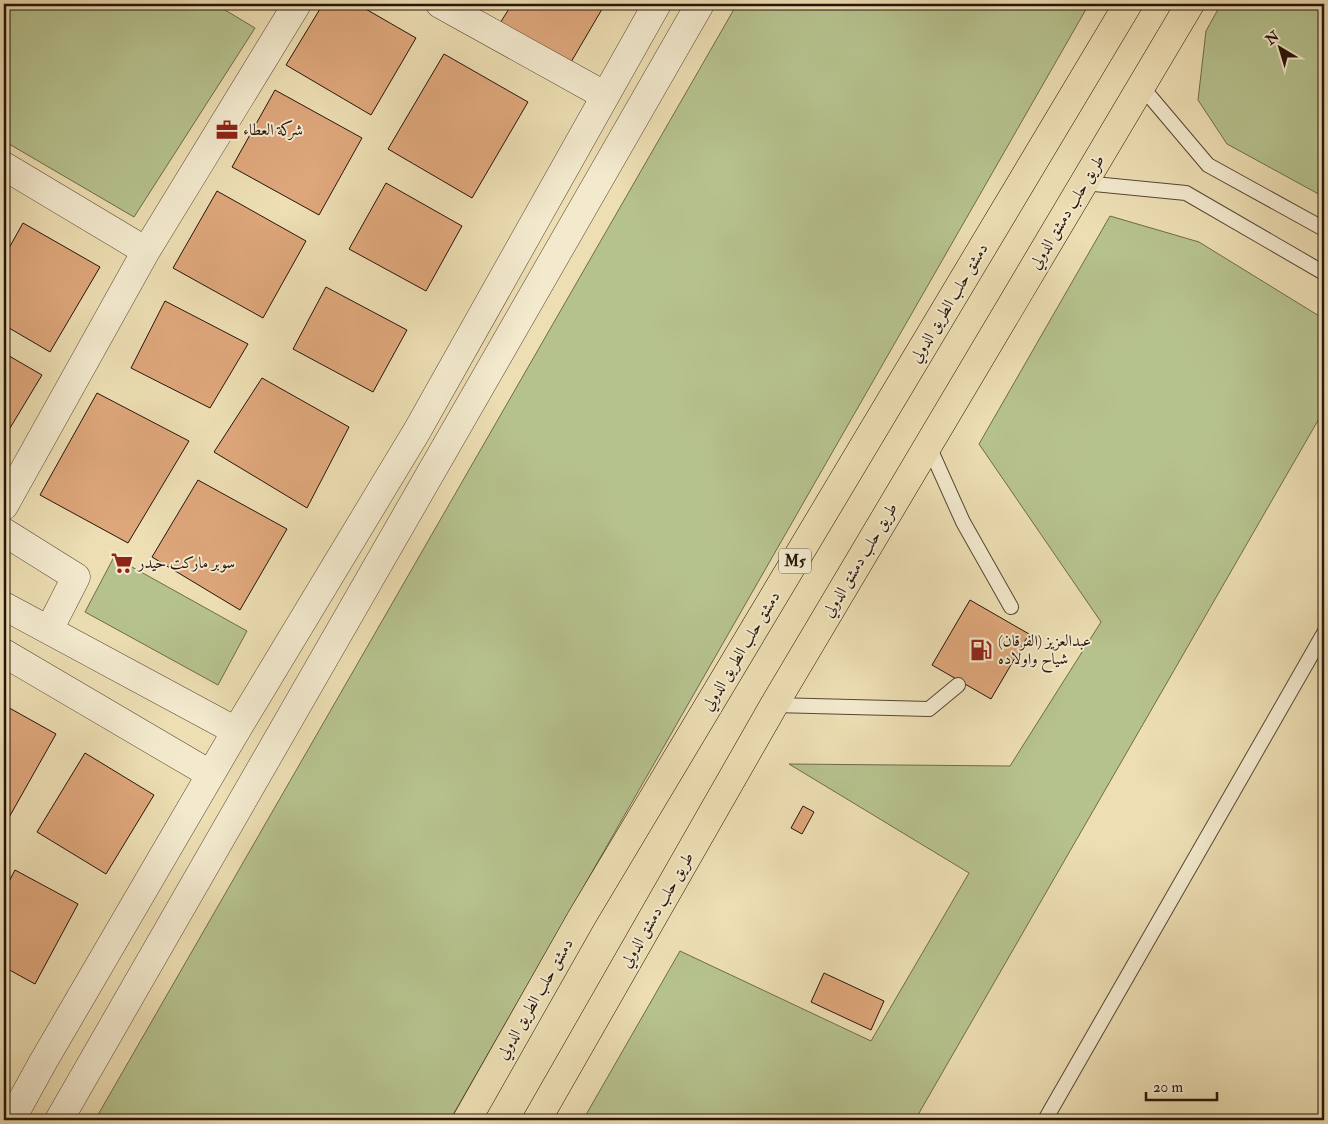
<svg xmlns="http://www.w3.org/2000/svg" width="1328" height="1124" font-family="'IM FELL Double Pica',Amiri,serif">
  <rect width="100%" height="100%" fill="#eddeb3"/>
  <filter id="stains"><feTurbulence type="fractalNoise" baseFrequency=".004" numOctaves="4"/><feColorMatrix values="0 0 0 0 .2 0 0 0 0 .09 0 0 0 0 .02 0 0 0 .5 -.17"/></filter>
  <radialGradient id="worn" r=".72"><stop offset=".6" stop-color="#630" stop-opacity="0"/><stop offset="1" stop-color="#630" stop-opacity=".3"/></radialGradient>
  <path fill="#b6c28e" stroke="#6e6b4c" d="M4,4H215L255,28L134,217L4,141Z
    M737,4H1089L450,1120H95Z
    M1221,4H1324V197L1227,144L1198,100L1206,31Z
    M1110,216L1199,242L1324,319V410L915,1120H583L680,951L871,1041L969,873L789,764L1010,766L1101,622L979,444Z
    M114,557L247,631L218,685L85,612Z"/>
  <path fill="#dea77b" stroke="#27140a" d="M323,4H357L416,38L371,115L286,65Z
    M512,4H605L567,69L497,28Z
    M444,54L528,102L472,198L388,149Z
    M275,90L362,138L319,215L232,167Z
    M386,183L462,226L426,291L349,249Z
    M217,191L306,241L263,318L173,268Z
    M23,223L100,267L50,352L4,325V257Z
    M326,287L407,330L373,392L293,349Z
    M165,301L248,344L210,408L131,368Z
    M4,353L42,375L4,438Z
    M262,378L349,427L307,508L214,452Z
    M97,393L189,441L128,543L40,495Z
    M198,480L287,529L240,610L152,557Z
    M970,600L1029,634L991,699L932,665Z
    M4,705L56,734L7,821L4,819Z
    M85,753L154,795L106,874L37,832Z
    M803,806L814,812L802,834L791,828Z
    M15,870L78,904L35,984L4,967V891Z
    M824,973L884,1001L871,1030L811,1002Z"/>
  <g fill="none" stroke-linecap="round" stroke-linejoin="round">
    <g stroke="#584634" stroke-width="16">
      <path id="service" d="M1142,87L1208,165L1324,229
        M1084,183L1186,193L1324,273
        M928,444L963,522L1011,607
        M774,705L929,709L958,685
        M1045,1120L1324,633"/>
    </g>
    <g stroke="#584634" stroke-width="29">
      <path id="minor" d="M440,4L604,95
        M4,166L146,251L297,4
        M4,506L146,251
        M4,532L76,577L49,630
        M4,606L236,731
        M4,653L210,774"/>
    </g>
    <g stroke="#584634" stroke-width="29">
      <path id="tertiary" d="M11,1120L43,1062L236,731L417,431L657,4
        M59,1120L700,4"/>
    </g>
    <g stroke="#27140a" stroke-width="29">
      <path id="trunk" d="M467,1120L582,917L1128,4
        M537,1120L774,705L1190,4"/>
    </g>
    <use href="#service" stroke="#f3eace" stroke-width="14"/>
    <use href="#minor" stroke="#f3eace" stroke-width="28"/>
    <use href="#tertiary" stroke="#f3eace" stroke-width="28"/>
    <use href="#trunk" stroke="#eddeb3" stroke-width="28"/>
  </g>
  <defs>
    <g id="office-bare" transform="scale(1.725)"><path d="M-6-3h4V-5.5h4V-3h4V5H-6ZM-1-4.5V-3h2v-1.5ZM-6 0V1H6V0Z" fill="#8f2418" stroke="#f3eace" stroke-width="2.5" paint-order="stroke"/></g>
    <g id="supermarket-bare" transform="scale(1.725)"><path d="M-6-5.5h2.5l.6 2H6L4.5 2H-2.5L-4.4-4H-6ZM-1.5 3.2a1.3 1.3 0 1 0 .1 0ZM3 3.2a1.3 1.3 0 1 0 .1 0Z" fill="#8f2418" stroke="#f3eace" stroke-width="2.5" paint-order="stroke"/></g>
    <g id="fuel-bare" transform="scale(1.725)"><path d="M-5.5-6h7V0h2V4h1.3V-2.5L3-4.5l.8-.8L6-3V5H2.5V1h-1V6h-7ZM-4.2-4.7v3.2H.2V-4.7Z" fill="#8f2418" stroke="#f3eace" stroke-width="2.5" paint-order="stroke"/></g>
  </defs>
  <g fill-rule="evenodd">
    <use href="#office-bare" x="227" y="130"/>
    <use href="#supermarket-bare" x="122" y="563"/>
    <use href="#fuel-bare" x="981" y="650"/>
  </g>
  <g text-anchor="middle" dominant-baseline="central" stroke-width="4" stroke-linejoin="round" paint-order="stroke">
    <rect fill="#f3eace" stroke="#645445" stroke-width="1" x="779" y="548.5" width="32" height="25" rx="4"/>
    <g font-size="15" font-weight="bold" fill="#27140a">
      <text x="795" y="561">M5</text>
    </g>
    <g font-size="16" fill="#27140a" stroke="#f3eace" text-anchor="start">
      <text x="243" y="130">شركة العطاء</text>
      <text x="138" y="563">سوبر ماركت حيدر</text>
      <text x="998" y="641">(الفرقان) عبدالعزيز<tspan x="998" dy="18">شياح واولاده</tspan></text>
    </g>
    <g font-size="16" fill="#27140a" stroke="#f3eace">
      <text transform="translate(1067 212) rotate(-59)">طريق حلب دمشق الدولي</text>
      <text transform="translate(949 303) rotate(-59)">دمشق حلب الطريق الدولي</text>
      <text transform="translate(860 560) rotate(-59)">طريق حلب دمشق الدولي</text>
      <text transform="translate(741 651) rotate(-59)">دمشق حلب الطريق الدولي</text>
      <text transform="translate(657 910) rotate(-60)">طريق حلب دمشق الدولي</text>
      <text transform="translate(535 999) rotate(-60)">دمشق حلب الطريق الدولي</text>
    </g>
  </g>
  <rect width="1328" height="1124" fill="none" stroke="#eddeb3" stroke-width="20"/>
  <rect x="5" y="5" width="1318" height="1114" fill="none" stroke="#27140a" stroke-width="2.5"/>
  <rect x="10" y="10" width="1308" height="1104" fill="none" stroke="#27140a"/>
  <g transform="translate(1280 48) rotate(322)" stroke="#f3eace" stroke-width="4" paint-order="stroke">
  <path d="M0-4L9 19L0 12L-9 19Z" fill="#27140a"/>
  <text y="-8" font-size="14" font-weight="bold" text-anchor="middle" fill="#27140a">N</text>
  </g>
  <path d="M1146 1092v8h71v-8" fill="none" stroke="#27140a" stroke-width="2.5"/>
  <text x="1153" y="1092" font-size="15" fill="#27140a" stroke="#f3eace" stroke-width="4" paint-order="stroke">20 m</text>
  <rect width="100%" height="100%" filter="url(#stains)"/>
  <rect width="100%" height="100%" fill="url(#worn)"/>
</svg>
